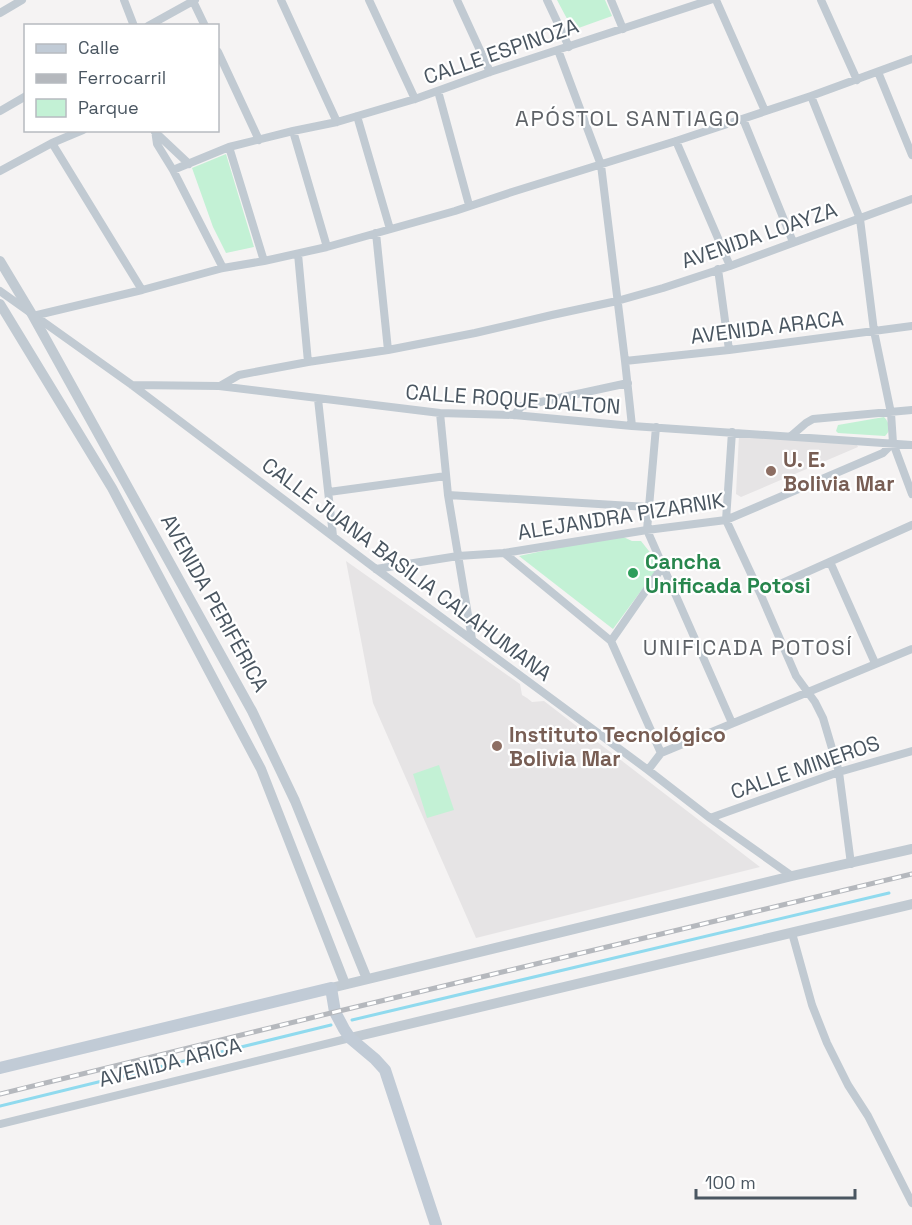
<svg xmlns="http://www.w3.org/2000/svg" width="912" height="1225" font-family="'Space Grotesk',sans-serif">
  <rect width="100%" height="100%" fill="#f5f3f3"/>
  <path fill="#e6e4e5" d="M739,435L857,445L858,447L741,497L736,494Z
    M346,561L520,684L522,695L527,698L532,702L544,701L760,867L476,938L373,703Z"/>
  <path fill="#c3f1d5" d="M557,0H605L612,16L573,30Z
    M226,154L254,247L226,253L213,227L192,168Z
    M884,417C889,422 892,430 885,436L838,433L836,431L838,425Z
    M619,535L632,541H641L660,565L613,629L519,556Z
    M439,765L454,810L427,818L413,774Z"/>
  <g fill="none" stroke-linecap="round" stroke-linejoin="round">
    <path stroke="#90daee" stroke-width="3" d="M352,1020L889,893
      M0,1106L331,1025"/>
    <path stroke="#c1cad2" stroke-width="8" d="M124,0L134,26
      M281,0L337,122
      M369,0L415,99
      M457,0L490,72
      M547,0L569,47
      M611,0L623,29
      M716,0L765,111
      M821,0L857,80
      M193,1L205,26
      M0,13L22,0
      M148,26L195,0
      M558,50L601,165L625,361L632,426
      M218,52L259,140
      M878,72L912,155
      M438,91L469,205
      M811,96L860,219L874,331L891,413L893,443L912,494
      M0,111L26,96
      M357,116L390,229
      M743,119L793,242
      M155,130L157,144L173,170L223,268
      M293,131L327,247
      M155,132L189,164
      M676,141L730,266
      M52,143L142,290
      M229,147L264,261
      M173,170L229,147L293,131L337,122L415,99L490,72L710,0
      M0,171L52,143L83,130
      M376,233L388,350
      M298,254L308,362
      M718,269L729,350
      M0,291L132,385L376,569L648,770L710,818L792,876
      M33,316L142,290L223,268L264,261L327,247L455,211L512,192L676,141L811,96L912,59
      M625,361L729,350L912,326
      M132,385L219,386L440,413L514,415L632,426L912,445
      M220,386L239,375L308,362L388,350L475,333L552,315L617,301L663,288L730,266L912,199
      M318,399L333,536
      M440,413L448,495L472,639
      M514,415L522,406L628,383
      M656,427L647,530L732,723
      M732,432L726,520L760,593L796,676L815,702L823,718L839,772L851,864
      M791,436L806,423L813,419L912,410
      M329,492L446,476
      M448,495L648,507
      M504,553L611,641L661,753
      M830,562L875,663
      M376,569L458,556L504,553L647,530L726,520L883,453L893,443
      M760,593L912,525
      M611,641L663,566
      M648,770L661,753L912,649
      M710,818L839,772L912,751
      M792,933L812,1005L827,1043L848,1085L868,1116L912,1203
      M0,1124L350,1038"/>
    <path stroke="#c1cad2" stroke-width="10" d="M0,261L33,316L252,711L295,801L367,979
      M0,304L112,488L261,769L345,984
      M331,988L792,876L912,849
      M350,1038L912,904"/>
    <path stroke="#c1cbd6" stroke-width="12" d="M0,1068L331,988L335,1012L344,1029L350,1038L375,1059L385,1070L436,1225"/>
    <g stroke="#b5b8bd" stroke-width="5">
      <path id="rail" d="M0,1094L335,1012L912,874"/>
    </g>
    <use href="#rail" stroke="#fff" stroke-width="3" stroke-dasharray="9" stroke-linecap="butt"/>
  </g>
  <g fill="#8d6e63" stroke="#fff" stroke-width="2">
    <circle cx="771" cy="471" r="6"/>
    <circle cx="497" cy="746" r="6"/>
  </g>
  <circle fill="#2e9e5b" stroke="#fff" stroke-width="2" cx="633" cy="573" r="6"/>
  <g text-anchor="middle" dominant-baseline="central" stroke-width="4.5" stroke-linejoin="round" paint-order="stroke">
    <g font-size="21" fill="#4a5661" stroke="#fff">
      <text transform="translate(501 51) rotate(-19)">CALLE ESPINOZA</text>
      <text transform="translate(759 235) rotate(-19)">AVENIDA LOAYZA</text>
      <text transform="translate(767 327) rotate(-7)">AVENIDA ARACA</text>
      <text transform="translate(513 399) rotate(4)">CALLE ROQUE DALTON</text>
      <text transform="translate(621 516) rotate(-9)">ALEJANDRA PIZARNIK</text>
      <text transform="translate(407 569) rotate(37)">CALLE JUANA BASILIA CALAHUMANA</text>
      <text transform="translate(215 603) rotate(61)">AVENIDA PERIFÉRICA</text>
      <text transform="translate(805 767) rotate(-19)">CALLE MINEROS</text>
      <text transform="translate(170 1062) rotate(-14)">AVENIDA ARICA</text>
    </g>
    <g font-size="21" font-weight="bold" fill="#785e54" stroke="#fff" text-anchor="start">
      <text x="783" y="459">U. E.<tspan x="783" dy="24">Bolivia Mar</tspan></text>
      <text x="509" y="734">Instituto Tecnológico<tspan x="509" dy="24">Bolivia Mar</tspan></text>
    </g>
    <g font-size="21" font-weight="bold" fill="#27864d" stroke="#fff" text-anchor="start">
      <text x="645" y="561">Cancha<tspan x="645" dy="24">Unificada Potosi</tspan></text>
    </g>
    <g font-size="22" letter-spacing="1.5" fill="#5f6368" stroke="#fff">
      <text x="628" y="118">APÓSTOL SANTIAGO</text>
      <text x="748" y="647">UNIFICADA POTOSÍ</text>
    </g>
  </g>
  <rect x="24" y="24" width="195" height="108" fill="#ffffff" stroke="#b7bbc0" stroke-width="1.5"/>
  <rect x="36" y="44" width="30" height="9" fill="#c1cbd6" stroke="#b7bbc0" stroke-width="1.5"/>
  <text x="78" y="54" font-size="18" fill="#4a5661">Calle</text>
  <rect x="36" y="74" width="30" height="9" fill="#b5b8bd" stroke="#b7bbc0" stroke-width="1.5"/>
  <text x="78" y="84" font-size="18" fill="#4a5661">Ferrocarril</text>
  <rect x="36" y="99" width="30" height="18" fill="#c3f1d5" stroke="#b7bbc0" stroke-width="1.5"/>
  <text x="78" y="114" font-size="18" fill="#4a5661">Parque</text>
  <path d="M696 1189v9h159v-9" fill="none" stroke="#4a5661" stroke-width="3"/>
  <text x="705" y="1189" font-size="18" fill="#4a5661" stroke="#ffffff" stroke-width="4.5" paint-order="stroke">100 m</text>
</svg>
